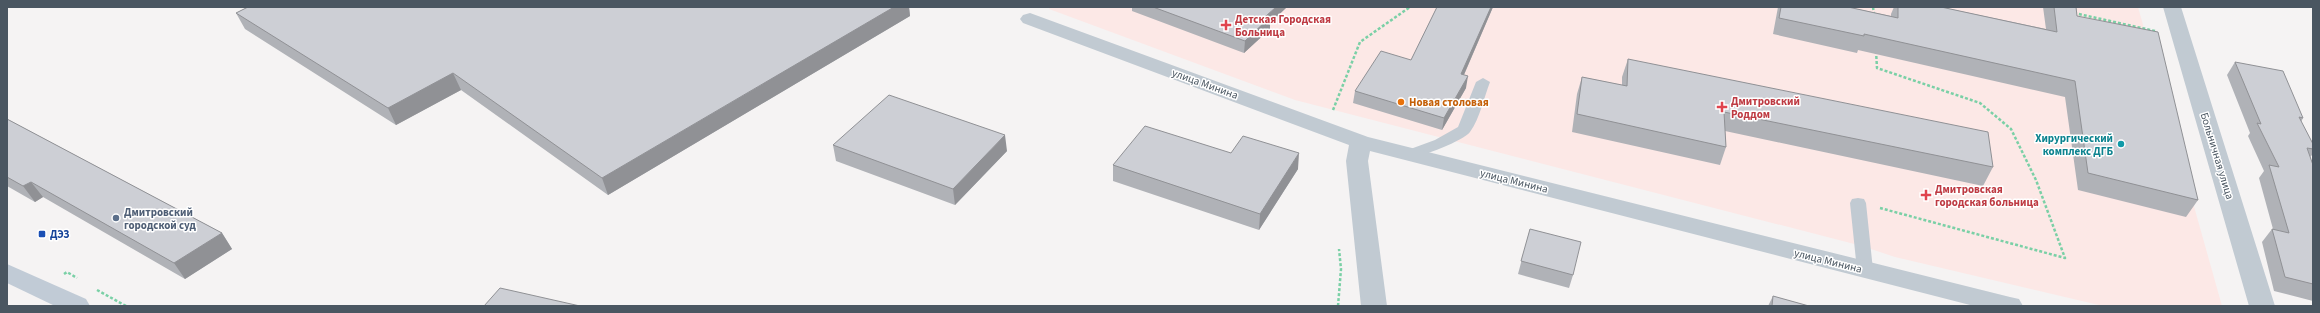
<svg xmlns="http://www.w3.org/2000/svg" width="2320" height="313" font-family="'Source Sans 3',sans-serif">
  <rect width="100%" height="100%" fill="#f5f3f3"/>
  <path fill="#fce8e6" d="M1051,7H2138L2222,306H2103L1895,257L1862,246L1295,100L1049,9Z"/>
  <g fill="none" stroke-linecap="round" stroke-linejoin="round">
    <path stroke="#7ad0a6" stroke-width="2.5" stroke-dasharray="3 2" stroke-linecap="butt" d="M1873,7L1874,14
      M2074,13L2155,31
      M1876,51L1877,68L1980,103L2011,129L2036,180L2065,258L1880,208
      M1333,110L1360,42L1410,7
      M64,274L67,272L77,278
      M97,290L126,306
      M1338,306L1341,269L1339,249"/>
    <path fill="#c1cad2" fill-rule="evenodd" d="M1483,78L1490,82C1484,97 1480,118 1470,132C1463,141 1416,160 1405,157L1403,154L1405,151L1435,140L1458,127L1476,82Z
      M1858,198L1864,199L1866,203L1873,270L1871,274L1865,276L1859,274L1857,270L1850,203L1852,199Z"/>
    <path fill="#c1cad2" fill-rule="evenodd" d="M2163,7H2181L2275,306H2249Z
      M1030,13L1368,137L2010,297L2019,299L2023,306H1974L1370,151L1368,161L1387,306H1361L1346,161L1349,145L1023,23L1020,19L1023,15Z"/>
    <path fill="#c1cbd6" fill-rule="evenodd" d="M7,264L86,299L90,306H55L7,283Z"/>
  </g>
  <path fill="#b0b2b7" d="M248,7H909L910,16L608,195L461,90L396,125L245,29L236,13Z
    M1132,7H1287L1270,23V29L1244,53L1132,11Z
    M1437,7H1493L1464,75L1466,88L1442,130L1353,103L1355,91L1411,60Z
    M1778,7H1848L1891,16V14L1894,7H1941L2046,29L2043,7H2076L2077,16L2198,200L2186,217L2078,190L2065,97L1858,50L1857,53L1773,34Z
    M1628,59L1993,167L1983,186L1725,131L1726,147L1720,165L1572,132L1577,94L1582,77L1622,85V77Z
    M2235,62L2303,118L2301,122L2313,149V154L2310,157L2313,165V301L2274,291L2262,242L2272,229H2273L2259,178L2264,171L2248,136L2250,133L2227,75Z
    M7,119L222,233L232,249L185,279L43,197L35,202L7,186Z
    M833,145L1007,151L955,205L836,161Z
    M1231,153L1298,169L1259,230L1113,181V165Z
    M1530,229L1573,275L1569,288L1518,274Z
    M1773,296L1809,306H1768Z"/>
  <path fill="#909195" d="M894,7H909L910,16L608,195L602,178Z
    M1276,7H1287L1270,23V29L1244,53L1245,41L1266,16Z
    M1491,7H1493L1459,86L1461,74Z
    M453,73L461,90L396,125L388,108Z
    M1468,76L1466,88L1442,130L1444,118Z
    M1005,135L1007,151L955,205L953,189Z
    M1299,153L1298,169L1259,230L1260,214Z
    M31,182L43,197L35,202L23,186Z
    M222,233L232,249L185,279L174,263Z"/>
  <path fill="#cdcfd5" stroke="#909195" d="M248,7H894L602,178L453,73L388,108L236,13Z
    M1153,7H1276L1266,16L1270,17L1245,41Z
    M1437,7H1491L1461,74L1468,76L1444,118L1355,91L1381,51L1411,60Z
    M1781,7H1848L1898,18V7H1941L2057,32L2054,7H2076L2077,16L2158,32L2198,200L2088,173L2075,81L1864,34V36L1779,18Z
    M1628,59L1988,132L1993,167L1724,112L1726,147L1577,114L1582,77L1627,86Z
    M2235,62L2283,71L2303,118L2299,117L2313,144V149L2307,148L2313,165V284L2285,277L2272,229L2289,233L2269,165L2279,167L2257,123L2261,124Z
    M889,95L1005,135L953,189L833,145Z
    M7,119L222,233L174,263L31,182L23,186L7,177Z
    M1145,126L1231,153L1243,136L1299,153L1260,214L1113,165Z
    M1530,229L1581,242L1573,275L1521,261Z
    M500,288L580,306H484Z
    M1773,296L1809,306H1772Z"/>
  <g fill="#e0444e" stroke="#fff" stroke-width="1.5">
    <path d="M1224 19h4v4h4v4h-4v4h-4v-4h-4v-4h4z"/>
    <path d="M1720 101h4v4h4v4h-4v4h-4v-4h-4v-4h4z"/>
    <path d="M1924 189h4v4h4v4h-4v4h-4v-4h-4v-4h4z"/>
  </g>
  <circle fill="#e8710a" stroke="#fff" stroke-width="1.5" cx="1401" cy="102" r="4"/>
  <circle fill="#0f9aa8" stroke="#fff" stroke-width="1.5" cx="2121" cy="144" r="4"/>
  <circle fill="#5c6f8a" stroke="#fff" stroke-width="1.5" cx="116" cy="218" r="4"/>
  <rect fill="#1a4fb4" stroke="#fff" stroke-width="1.5" x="38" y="230" width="8" height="8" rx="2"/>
  <g text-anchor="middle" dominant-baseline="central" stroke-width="3" stroke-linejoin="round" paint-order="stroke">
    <g font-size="11" font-weight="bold" fill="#be3a42" stroke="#fff" text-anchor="start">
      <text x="1235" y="19">Детская Городская<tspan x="1235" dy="13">Больница</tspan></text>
      <text x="1731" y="101">Дмитровский<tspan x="1731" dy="13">Роддом</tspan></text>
      <text x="1935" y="189">Дмитровская<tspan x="1935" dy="13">городская больница</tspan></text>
    </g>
    <g font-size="11" fill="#4a5661" stroke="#fff">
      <text transform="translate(1205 84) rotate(20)">улица Минина</text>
      <text transform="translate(2217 156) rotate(73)">Больничная улица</text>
      <text transform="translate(1514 181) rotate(14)">улица Минина</text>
      <text transform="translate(1828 261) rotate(14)">улица Минина</text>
    </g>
    <g font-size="11" font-weight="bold" fill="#c56008" stroke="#fff" text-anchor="start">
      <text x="1409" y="102">Новая столовая</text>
    </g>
    <g font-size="11" font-weight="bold" fill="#0d838f" stroke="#fff" text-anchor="end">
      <text x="2113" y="138">Хирургический<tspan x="2113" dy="13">комплекс ДГБ</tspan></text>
    </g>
    <g font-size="11" font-weight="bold" fill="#4e5e75" stroke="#fff" text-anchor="start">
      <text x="124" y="212">Дмитровский<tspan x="124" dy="13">городской суд</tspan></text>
    </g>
    <g font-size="11" font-weight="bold" fill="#164399" stroke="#fff" text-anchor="start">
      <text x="50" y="234">ДЭЗ</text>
    </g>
  </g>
  <rect width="2320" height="313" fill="none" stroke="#4a5661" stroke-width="16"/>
</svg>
